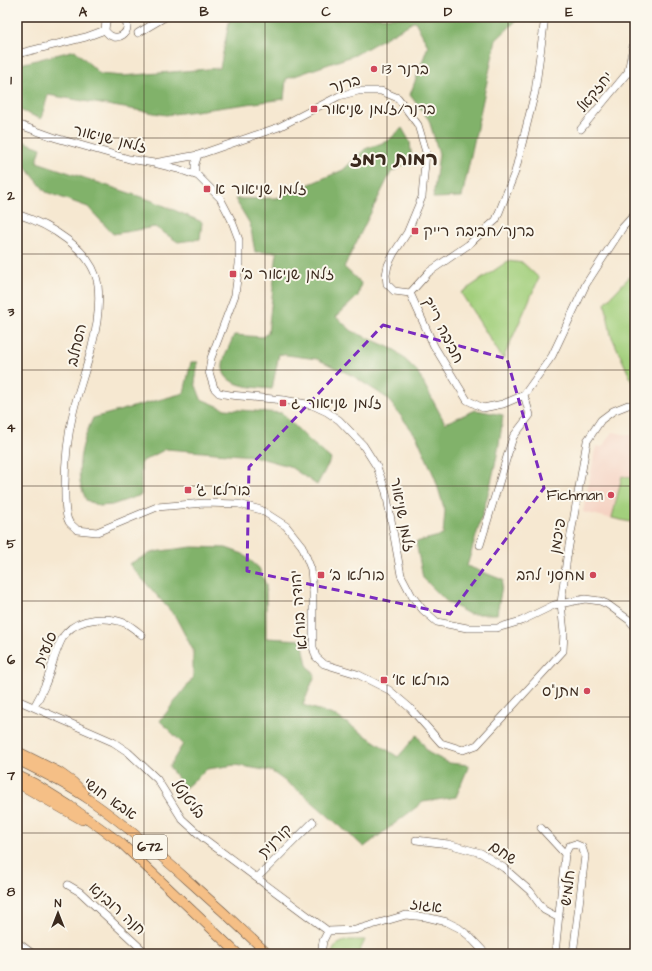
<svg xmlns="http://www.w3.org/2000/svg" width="652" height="971" font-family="'Architects Daughter','Playpen Sans Hebrew',sans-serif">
  <rect width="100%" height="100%" fill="#fbf7ec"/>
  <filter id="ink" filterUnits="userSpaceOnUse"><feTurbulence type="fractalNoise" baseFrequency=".025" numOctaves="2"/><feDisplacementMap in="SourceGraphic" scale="8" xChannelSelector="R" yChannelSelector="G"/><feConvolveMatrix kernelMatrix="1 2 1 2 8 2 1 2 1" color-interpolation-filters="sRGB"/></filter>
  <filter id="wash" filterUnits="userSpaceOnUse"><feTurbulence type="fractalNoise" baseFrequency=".012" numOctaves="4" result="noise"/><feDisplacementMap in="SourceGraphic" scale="16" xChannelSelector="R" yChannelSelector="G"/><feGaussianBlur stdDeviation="0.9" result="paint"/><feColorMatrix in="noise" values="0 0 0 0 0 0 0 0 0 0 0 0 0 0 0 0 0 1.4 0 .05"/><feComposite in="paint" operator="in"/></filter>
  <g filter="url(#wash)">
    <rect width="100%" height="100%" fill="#f6e8d1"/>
    <path fill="#f5d2c2" d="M612,432L635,436V524L583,512L596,446L602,447Z"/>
    <path fill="#a2cf7b" stroke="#6e7c4c" d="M508,261L523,263L539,278L503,359L461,293Z
      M635,271V388L611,335L605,303Z
      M622,476L635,479V523L612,518Z
      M349,940H365L358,954H332C334,944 341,942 349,940Z"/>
    <path fill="#81b26b" stroke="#5e6e44" d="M230,17H520L496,40L462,197L433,198L439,154L429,120L410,95L428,46L415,21L355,55L286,79L284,99L166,115L48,95L41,119L17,109V65L75,50L100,74L123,76L220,68Z
      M402,128L410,142L412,161L391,172L344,267L361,283L358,296L336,317L352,331L395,350L417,371L445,423L476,410L503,415C498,467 482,516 467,566L503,580L497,614H469L447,602L423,578L416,542L443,535L445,511L435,478L417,437L387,398L353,376L317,359L279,354L272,389C256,387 220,388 223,364C224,356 231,343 234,335L262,337L268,333L277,252H255L250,224L235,199L277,198L343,170L365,149L388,141Z
      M17,139L41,148L37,162L153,201L202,222L200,239L178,242L155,227L113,234L88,207L46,192L25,166L17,162Z
      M191,362H198L195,383L201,399L225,409L282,413L311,442L331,459L317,485L289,466L253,456L166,449L141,462V495L112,505L99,506L86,500C84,494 81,488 80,482C77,460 84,437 93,418L184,393Z
      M192,547L226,548L243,554L259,568L266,585V638L302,640L307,665L315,675L303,705L336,716L398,757L417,735L429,753L449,763L469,765L456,797L423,802L364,847L303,794L271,771L235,765L207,769L185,788L169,767L183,744L160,721L193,678V650L175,616L129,564L153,552Z"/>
  </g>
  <g filter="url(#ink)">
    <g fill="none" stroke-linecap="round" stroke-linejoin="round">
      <g stroke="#574639" stroke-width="8">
        <path id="minor" d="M110,17L106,21L105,30C115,47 137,30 122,17
          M126,22L135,17
          M138,33L165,17
          M635,36L628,72L635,75
          M17,54L86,37L105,30
          M17,124L56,138L129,159L154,163L178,169L198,176
          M581,129L628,72
          M198,155L195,164V173L220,198L231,219L239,240V264L235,295L211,358L209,372L214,388L219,393L230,395L284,400L312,405L327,412L339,420L363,445L377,467L386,492L401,575L412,596L423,610L437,622L467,628H497L521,621L554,605L585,599L600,601L607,604L629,620L635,627
          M154,163L198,155L279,127L339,96L358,91H381L398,98L418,125L426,152L422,197L407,233L394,253L388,265L386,275L387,284L394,291L410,293
          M17,214C48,224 93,249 98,285C100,305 97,327 92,346C87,368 78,390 73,413C68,435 65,462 65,485C65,494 64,514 69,522C71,525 75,527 77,530L97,532L157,507L204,503L239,504L261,510L286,526L302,546L311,569L313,593V647L316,657L324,664L357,674L389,690L410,708L441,743L463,750L477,745L563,651L564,633L561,603L567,557L587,441L601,420L613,411L628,405H635
          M410,293L434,346L467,400L483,408L503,404L524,395L552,356L586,284L623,227L635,214
          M410,293L429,272L468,245L496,220L515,172L535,92L545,17
          M480,545L513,437L530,415L524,395
          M17,700L113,742L128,752L157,779L182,819L203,838L328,931
          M34,707C38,700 42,692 45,685C51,672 57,642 66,633C80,617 108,616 127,624C132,627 137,631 142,635
          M541,828L565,854
          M416,840L448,844L481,853L504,868L530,891L544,910L559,918
          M257,878L313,822
          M68,885L80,892L147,954
          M328,931L355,930L406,915L426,917L447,922L459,928L469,936L486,954
          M17,942L33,954
          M321,954L323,941L328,931
          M555,954L565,854L569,846L575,844L582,847L585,856L573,954"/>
      </g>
      <g stroke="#574639" stroke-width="10">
        <path id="major" d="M17,751L59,772L73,782L84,793
          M17,760C42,772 68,785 91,801C126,825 158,853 190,882C216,905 242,929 268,954
          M17,775L34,783L69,805L121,843L238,954
          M17,783L82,820"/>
      </g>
      <use href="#minor" stroke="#fff" stroke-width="7"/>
      <use href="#major" stroke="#f5bf86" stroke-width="9"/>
    </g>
  </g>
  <path fill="none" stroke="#7b2cbf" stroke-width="3" stroke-dasharray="8 5" stroke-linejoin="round" d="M383,325L507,359L544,488L450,614L247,571L249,467Z"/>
  <path fill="none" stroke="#3b2a1e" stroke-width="1" stroke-opacity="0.55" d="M144,17V954M265,17V954M387,17V954M508,17V954M17,138H635M17,254H635M17,370H635M17,486H635M17,601H635M17,717H635M17,833H635"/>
  <g fill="#d1495b" stroke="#fbf7ec" stroke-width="1.5">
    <circle cx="374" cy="69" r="4"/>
    <rect x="310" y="105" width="8" height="8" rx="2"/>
    <rect x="203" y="185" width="8" height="8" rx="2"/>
    <rect x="411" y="227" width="8" height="8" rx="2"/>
    <rect x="229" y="270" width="8" height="8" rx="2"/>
    <rect x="279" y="399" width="8" height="8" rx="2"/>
    <rect x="184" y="486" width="8" height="8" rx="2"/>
    <circle cx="611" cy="495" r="4"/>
    <rect x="317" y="571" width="8" height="8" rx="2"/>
    <circle cx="593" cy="575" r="4"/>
    <rect x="380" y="676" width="8" height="8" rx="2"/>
    <circle cx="587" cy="691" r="4"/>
  </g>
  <g text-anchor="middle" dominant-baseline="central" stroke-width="4" stroke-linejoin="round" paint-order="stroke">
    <rect fill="#fbf7ec" stroke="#75685c" stroke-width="1" x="133" y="835" width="34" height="24" rx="3"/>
    <g font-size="14" font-weight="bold" fill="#3b2a1e">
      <text x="150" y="847">672</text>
    </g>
    <g font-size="15" fill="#3b2a1e" stroke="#fbf7ec" text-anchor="start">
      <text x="382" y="69">ברנר 13</text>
      <text x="322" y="109">ברנר/זלמן שניאור</text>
      <text x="215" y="189">זלמן שניאור א</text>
      <text x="423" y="231">ברנר/חביבה רייק</text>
      <text x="241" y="274">זלמן שניאור ב׳</text>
      <text x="291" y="403">זלמן שניאור ג</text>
      <text x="196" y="490">בורלא ג׳</text>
      <text x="603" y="495" text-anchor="end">Fichman</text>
      <text x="329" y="575">בורלא ב׳</text>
      <text x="585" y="575" text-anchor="end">מחסני להב</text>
      <text x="392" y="680">בורלא א׳</text>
      <text x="579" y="691" text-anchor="end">מתנ"ס</text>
    </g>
    <g font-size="15" fill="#3b2a1e" stroke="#fbf7ec">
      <text transform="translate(345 84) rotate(-15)">ברנר</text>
      <text transform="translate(595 92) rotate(-51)">יחזקאל</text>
      <text transform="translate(110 139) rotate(14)">זלמן שניאור</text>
      <text transform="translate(443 330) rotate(63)">חביבה רייך</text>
      <text transform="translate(77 345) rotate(-77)">הסחלב</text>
      <text transform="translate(402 515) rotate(79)">זלמן שניאור</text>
      <text transform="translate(558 536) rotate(-80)">פיכמן</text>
      <text transform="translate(299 610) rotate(-95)">יהודה בורלא</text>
      <text transform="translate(46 649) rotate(-66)">סלעית</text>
      <text transform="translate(110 799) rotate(35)">אבא חושי</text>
      <text transform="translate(188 799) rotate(53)">בליטנטל</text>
      <text transform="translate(275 841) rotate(-45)">קורנית</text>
      <text transform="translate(503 853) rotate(34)">שחם</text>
      <text transform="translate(568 888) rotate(-83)">חלמיש</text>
      <text transform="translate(426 906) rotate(7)">אגוז</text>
      <text transform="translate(117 909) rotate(42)">חנה רובינא</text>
    </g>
    <g font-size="19" font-weight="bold" fill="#3b2a1e" stroke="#fbf7ec">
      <text x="394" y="159">רמות רמז</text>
    </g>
  </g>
  <rect width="652" height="971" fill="none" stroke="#fbf7ec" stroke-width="44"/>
  <g transform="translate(58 913)" stroke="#fbf7ec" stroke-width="3" paint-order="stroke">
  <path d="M0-3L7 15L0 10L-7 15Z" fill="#3b2a1e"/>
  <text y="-6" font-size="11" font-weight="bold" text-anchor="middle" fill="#3b2a1e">N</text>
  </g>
  <rect x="22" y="22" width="608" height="927" fill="none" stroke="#3b2a1e" stroke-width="1.5"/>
  <g font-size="13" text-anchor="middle" font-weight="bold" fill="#3b2a1e">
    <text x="83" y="16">A</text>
    <text x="204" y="16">B</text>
    <text x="326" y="16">C</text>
    <text x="448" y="16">D</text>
    <text x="569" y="16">E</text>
    <text x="11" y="84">1</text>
    <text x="11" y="200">2</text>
    <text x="11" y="316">3</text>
    <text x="11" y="432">4</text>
    <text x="11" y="548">5</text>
    <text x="11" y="664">6</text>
    <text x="11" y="780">7</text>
    <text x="11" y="896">8</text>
  </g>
</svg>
